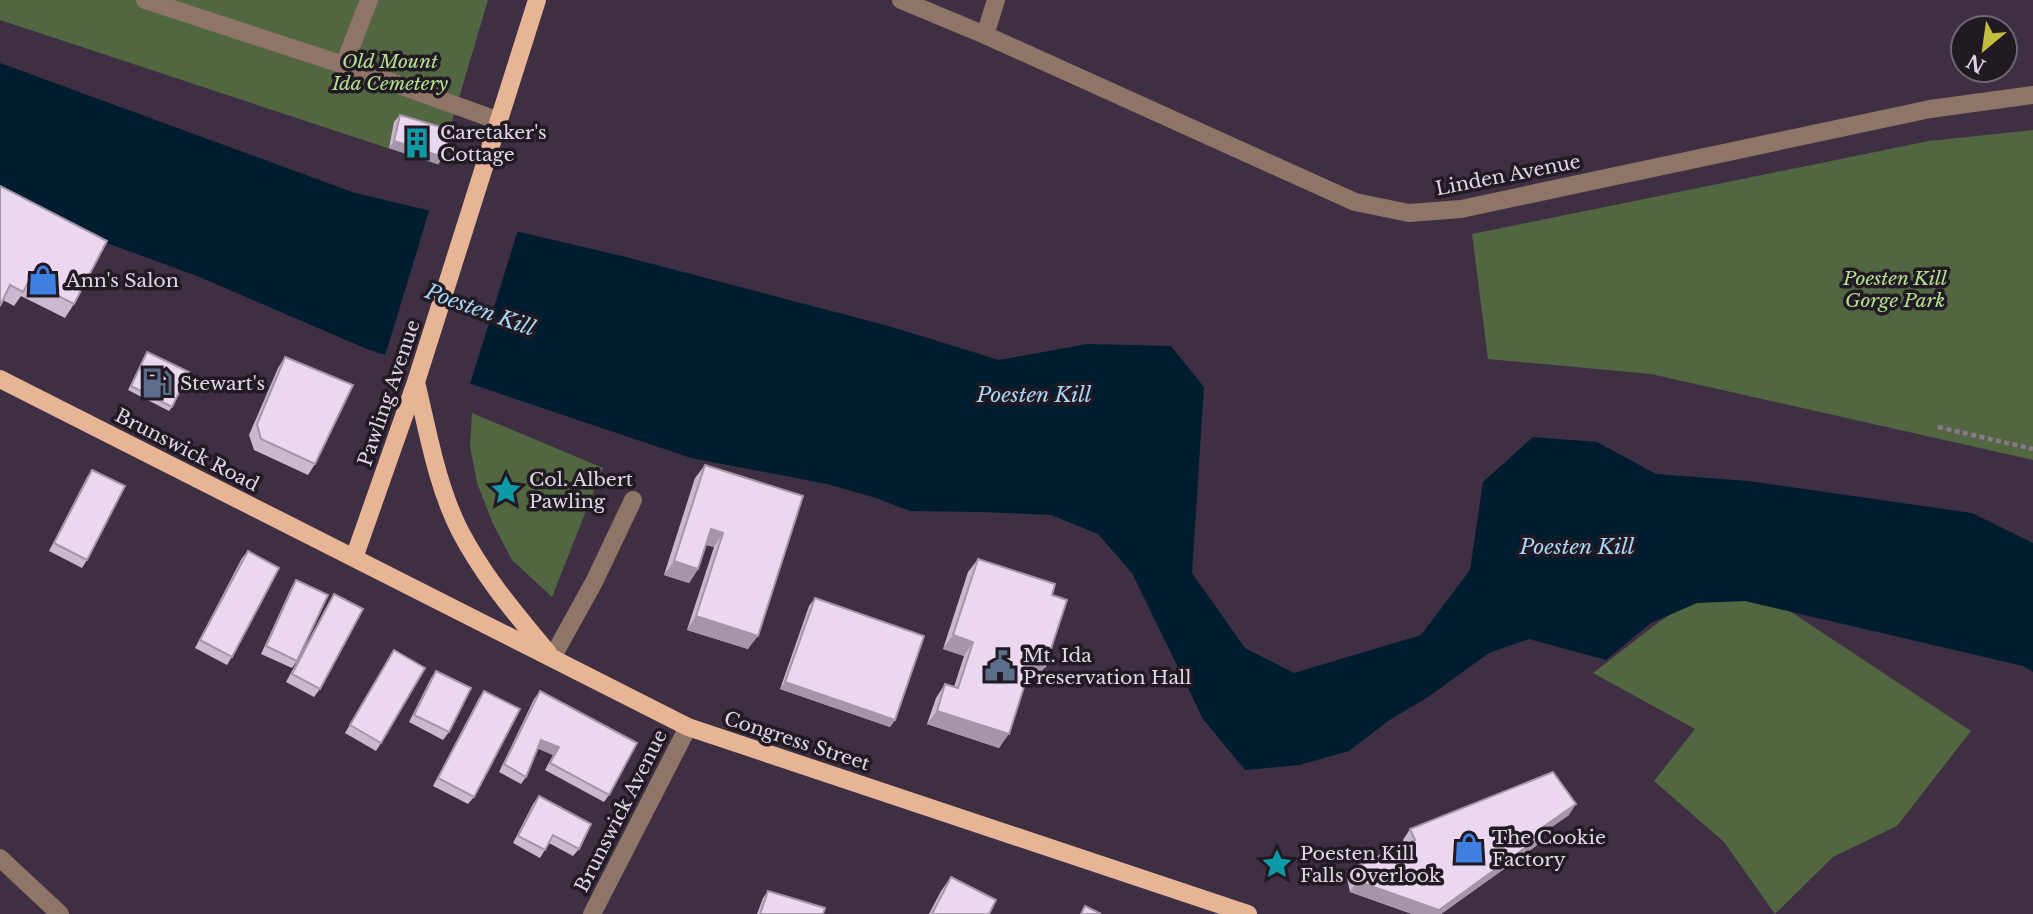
<svg xmlns="http://www.w3.org/2000/svg" width="2033" height="914" font-family="'Libre Baskerville',serif">
  <rect width="100%" height="100%" fill="#3f2f43"/>
  <path fill="#516641" d="M0,0H488L439,165L0,20Z
    M2033,130V460L1651,374L1488,359L1472,234L1929,141Z
    M472,413L603,468L552,597L512,560L493,524L477,483L470,446Z
    M1727,575L1758,590L1971,731L1897,826L1833,857L1775,914L1724,842L1654,781L1695,729L1593,673L1655,625Z"/>
  <path fill="#001d30" d="M0,63L355,193L626,257L892,327L999,360L1087,344L1171,346L1204,387L1192,573L1245,648L1294,673L1421,635L1470,570L1483,482L1533,437L1597,442L1656,474L1748,481L1972,513L2033,543V672L2023,666L1745,601L1697,603L1651,623L1606,660L1529,639L1489,653L1428,697L1388,721L1349,751L1299,765L1245,770L1203,719L1132,573L1098,534L1051,515L981,512L910,511L876,498L827,484L691,458L367,349L197,276L0,204Z"/>
  <path fill="#3f2f43" d="M430,208L518,230L469,387L384,359Z"/>
  <g fill="none" stroke-linecap="round" stroke-linejoin="round">
    <path stroke="#87798a" stroke-width="4.5" stroke-dasharray="5 3.5" stroke-linecap="butt" d="M1938,427L2033,449"/>
    <path stroke="#8e7567" stroke-width="18" d="M145,0L344,65L499,121
      M901,0L985,35L1355,202L1409,213L1461,209L1930,109L2033,95
      M985,35L996,0
      M344,65L369,0
      M552,658L594,582L633,500
      M0,858L60,914
      M592,914L688,727"/>
    <path stroke="#e7b496" stroke-width="18" d="M0,379L688,727L1248,914
      M416,382C428,432 437,486 460,531C484,577 515,613 548,653
      M354,558L416,382L537,0"/>
  </g>
  <path fill="#cab9ce" d="M400,115L443,157L438,164L389,148L394,122Z
    M0,186L74,304L65,318L21,296L14,306L3,300Z
    M147,352L172,407L169,411L128,390Z
    M285,357L315,464L308,475L254,450L249,435L278,368Z
    M705,465L803,496L748,649L687,630L714,547L706,545L698,569L689,583L664,575L695,478Z
    M92,470L87,560L82,568L49,551L87,477Z
    M248,551L232,657L227,665L195,648L242,558Z
    M978,559L1052,595L1035,681L1027,678L999,748L927,724L936,698L945,684L954,687L964,656L943,649L968,572Z
    M296,580L297,661L292,668L261,654L291,588Z
    M334,594L320,689L314,697L286,682L329,602Z
    M815,598L895,720L890,727L780,689L809,606Z
    M394,650L381,743L376,751L345,733Z
    M436,671L449,732L443,740L409,722L431,678Z
    M484,691L474,797L468,804L433,786L479,698Z
    M540,691L609,795L604,802L545,770L553,755L538,748L526,777L521,784L499,772L534,699Z
    M539,796L579,849L573,856L549,843L540,858L513,843L533,804Z
    M1569,815L1543,833V835L1536,846L1441,914H1412L1350,892L1347,878L1355,867L1405,845L1403,840L1410,829Z
    M951,877L989,914H929L941,891Z
    M768,891L823,914H757L763,898Z"/>
  <path fill="#a496a8" d="M394,141L443,157L438,164L389,148Z
    M711,529L723,533L714,547L701,543Z
    M674,561L698,569L689,583L664,575Z
    M696,616L758,636L748,649L687,630Z
    M953,635L973,642L964,656L943,649Z
    M1032,662L1045,667L1035,681L1023,676Z
    M785,682L895,720L890,727L780,689Z
    M937,711L1009,734L999,748L927,724Z
    M541,740L559,747L553,755L536,748Z
    M1576,804L1569,815L1536,838L1543,827Z
    M1543,835L1536,846L1441,914H1412L1350,892L1357,881Z"/>
  <path fill="#ebd7f0" stroke="#a496a8" stroke-width="2" d="M400,115L451,130L443,157L394,141Z
    M0,186L107,241L74,304L29,281L23,292L10,285L0,306Z
    M147,352L189,372L172,407L131,386Z
    M285,357L353,385L315,464L261,439L257,424Z
    M705,465L803,496L758,636L696,616L723,533L711,529L698,569L674,561Z
    M92,470L125,486L87,560L54,543Z
    M248,551L279,568L232,657L200,640Z
    M978,559L1055,584L1052,595L1067,600L1045,667L1032,662L1009,734L937,711L945,684L958,688L973,642L953,635Z
    M296,580L328,595L297,661L266,646Z
    M334,594L363,609L320,689L292,674Z
    M815,598L924,636L895,720L785,682Z
    M394,650L425,668L381,743L350,725Z
    M436,671L471,688L449,732L414,715Z
    M484,691L520,709L474,797L438,778Z
    M540,691L637,743L609,795L550,763L559,747L541,740L526,777L504,764Z
    M1553,772L1576,804L1543,827V835L1439,910L1357,881L1355,867L1415,840L1410,829Z
    M539,796L591,824L579,849L553,835L545,850L518,836Z
    M951,877L996,900L989,914H932Z
    M768,891L825,908L823,914H760Z
    M1085,906L1101,914H1081Z"/>
  <defs>
    <g id="building-bare" transform="scale(2.415)"><path d="M-4-6H4V6H1V3H-1V6H-4ZM-2.5-4.3h1.7v1.8h-1.7ZM.8-4.3h1.7v1.8H.8ZM-2.5-1h1.7V.8h-1.7ZM.8-1h1.7V.8H.8Z" fill="#0f9aa8" stroke="#211a23" stroke-width="2.5" paint-order="stroke"/></g>
    <g id="shop-bare" transform="scale(2.415)"><path d="M-5-2.5h2.3a2.7 3.5 0 0 1 5.4 0H5L5.5 6h-11ZM-1.5-2.5h3a1.5 2.3 0 0 0-3 0Z" fill="#3f7fe0" stroke="#211a23" stroke-width="2.5" paint-order="stroke"/></g>
    <g id="fuel-bare" transform="scale(2.415)"><path d="M-5.5-6h7V0h2V4h1.3V-2.5L3-4.5l.8-.8L6-3V5H2.5V1h-1V6h-7ZM-4.2-4.7v3.2H.2V-4.7Z" fill="#5c6f8a" stroke="#211a23" stroke-width="2.5" paint-order="stroke"/></g>
    <g id="sight-bare" transform="scale(2.415)"><path d="M0-6L1.8-2.2L6-1.7L2.9 1.2L3.7 5.4L0 3.3L-3.7 5.4L-2.9 1.2L-6-1.7L-1.8-2.2Z" fill="#0f9aa8" stroke="#211a23" stroke-width="2.5" paint-order="stroke"/></g>
    <g id="civic-bare" transform="scale(2.415)"><path d="M-.6-6.5H3V-4.5H.6V-3L4-1V1h2V6H-6V1h2V-1L-.6-3ZM-1.2 2.5V6h2.4V2.5Z" fill="#5c6f8a" stroke="#211a23" stroke-width="2.5" paint-order="stroke"/></g>
  </defs>
  <g fill-rule="evenodd">
    <use href="#building-bare" x="417" y="143"/>
    <use href="#shop-bare" x="43" y="280"/>
    <use href="#fuel-bare" x="157" y="383"/>
    <use href="#sight-bare" x="506" y="490"/>
    <use href="#civic-bare" x="1000" y="666"/>
    <use href="#shop-bare" x="1469" y="848"/>
    <use href="#sight-bare" x="1277" y="864"/>
  </g>
  <g text-anchor="middle" dominant-baseline="central" stroke-width="7" stroke-linejoin="round" paint-order="stroke">
    <g font-size="19" font-style="italic" fill="#b4e091" stroke="#211a23">
      <text x="390" y="61">Old Mount<tspan x="390" dy="22">Ida Cemetery</tspan></text>
      <text x="1895" y="278">Poesten Kill<tspan x="1895" dy="22">Gorge Park</tspan></text>
    </g>
    <g font-size="19" fill="#e1d7e3" stroke="#211a23" text-anchor="start">
      <text x="440" y="132">Caretaker's<tspan x="440" dy="22">Cottage</tspan></text>
      <text x="66" y="280">Ann's Salon</text>
      <text x="180" y="383">Stewart's</text>
      <text x="529" y="479">Col. Albert<tspan x="529" dy="22">Pawling</tspan></text>
      <text x="1023" y="655">Mt. Ida<tspan x="1023" dy="22">Preservation Hall</tspan></text>
      <text x="1492" y="837">The Cookie<tspan x="1492" dy="22">Factory</tspan></text>
      <text x="1300" y="853">Poesten Kill<tspan x="1300" dy="22">Falls Overlook</tspan></text>
    </g>
    <g font-size="19" fill="#e1d7e3" stroke="#211a23">
      <text transform="translate(1508 175) rotate(-11)">Linden Avenue</text>
      <text transform="translate(389 393) rotate(-71)">Pawling Avenue</text>
      <text transform="translate(187 450) rotate(27)">Brunswick Road</text>
      <text transform="translate(797 741) rotate(18)">Congress Street</text>
      <text transform="translate(621 811) rotate(-63)">Brunswick Avenue</text>
    </g>
    <g font-size="21" font-style="italic" fill="#a6d5f7" stroke="#211a23">
      <text transform="translate(480 310) rotate(20)">Poesten Kill</text>
      <text x="1034" y="395">Poesten Kill</text>
      <text x="1577" y="547">Poesten Kill</text>
    </g>
  </g>
  <g transform="translate(1984 49) rotate(209)"><circle r="33" fill="#211a23" stroke="#6e6670" stroke-width="2"/>
  <path d="M0-5L12 26L0 18L-12 26Z" fill="#c1bd3f"/>
  <text y="-10" font-size="19" font-weight="bold" text-anchor="middle" fill="#e1d7e3">N</text>
  </g>
</svg>
